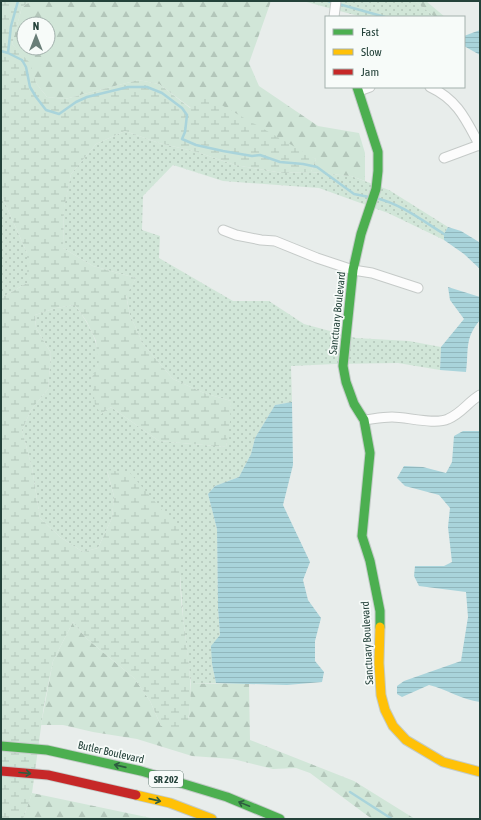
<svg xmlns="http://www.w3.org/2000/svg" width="481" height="820" font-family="'Asap Condensed',sans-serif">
  <defs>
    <pattern id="grass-dots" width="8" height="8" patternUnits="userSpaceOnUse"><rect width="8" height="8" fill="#d1e6d8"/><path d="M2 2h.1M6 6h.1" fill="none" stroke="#b3c6ba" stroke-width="1.8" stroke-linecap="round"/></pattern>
    <pattern id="forest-firs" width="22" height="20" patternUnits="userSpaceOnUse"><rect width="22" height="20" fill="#d1e6d8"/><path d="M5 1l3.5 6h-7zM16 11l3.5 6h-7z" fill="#b3c6ba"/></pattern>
    <pattern id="wetland-marsh" width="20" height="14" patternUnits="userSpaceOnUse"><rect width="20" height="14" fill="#d1e6d8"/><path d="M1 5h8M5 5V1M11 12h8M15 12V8" fill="none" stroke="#b3c6ba"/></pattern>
    <pattern id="water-rules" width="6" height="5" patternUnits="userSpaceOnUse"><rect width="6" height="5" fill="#a9d4db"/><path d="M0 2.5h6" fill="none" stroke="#91b7bd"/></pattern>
  </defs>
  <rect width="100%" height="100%" fill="#e8edeb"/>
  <path fill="url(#grass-dots)" d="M303,1H415L435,17H362Z
    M125,131L159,143L197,152L235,165L283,173L311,172L351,176L389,190L448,227L444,234V240L388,213L319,188L223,181L173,165L143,196L142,230L160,236L159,258L233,301H269L304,324L356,338L409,341L441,347L440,370L398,363L335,364L291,366L292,402L275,405L255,438L251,454L239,477L215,486L208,494L217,529L218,608L220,635L212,664L216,683L191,684L183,616L180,574V532L107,471L114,496L112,518L98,548L83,552L60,537L40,518L32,468L22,430L31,410L48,389L51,353L36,328L35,315L56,308L75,305C87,322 100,341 98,363C98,367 94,373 92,377L101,414L111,407L159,441L226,447L231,401L204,393L173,379L143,344L130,315L126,295L136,278L93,266L63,248L64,207L71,174L96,144Z
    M1,194L27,253V283L1,298Z"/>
  <path fill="url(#forest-firs)" fill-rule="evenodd" d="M31,1H271L249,63L259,86L318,126L359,133L365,153V181L351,176L311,172L316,159L191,108L159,84L138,80L65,99L47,97L36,83L29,63L12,44L22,7ZM24,24H48V48H24Z
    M415,1H426L445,17H435Z
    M73,622L86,638L134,678L150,701L161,726L189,718L191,684L249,683L250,740L354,781L415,819H372L310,773L296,768L273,769L233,759L192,756L137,739L93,732L63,725H41L53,661Z
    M32,793L151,818L154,819H23Z"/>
  <path fill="url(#wetland-marsh)" d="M1,1H31L22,7L12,44L30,63L36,83L47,97L65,99L138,80L159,84L190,108L204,95L316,159L311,172L283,173L235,165L197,152L159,143L125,131L96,144L71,174L64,208L63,248L93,266L136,278L126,296L130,315L143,344L173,379L204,393L231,401L230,422L226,447L159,441L111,407L101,414L95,405L92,377L98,364L96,341L87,322L75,305L56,308L35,315L36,328L51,353L48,389L31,410L22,430L32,468L40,518L60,537L83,552L98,548L112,518L114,496L107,470L130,473L181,532C180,561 179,589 183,617C187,654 196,693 186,729L161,726L150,701L134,678L86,638L73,622L53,661L44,705L32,793L23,819H1V298L27,283V253L1,194Z"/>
  <path fill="url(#water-rules)" d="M480,30V55L464,46V36Z
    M448,227L461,231L479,242L480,269L464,254L444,240V234Z
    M448,287L480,297V320C464,339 469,350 466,372L440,370L441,347L464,319L450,300Z
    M292,402L293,465L283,505L310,562L303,580L308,600L321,618L315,641V661L324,672L322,682L287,685L216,683L212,664L211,646L220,635L218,608L217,529L208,494L215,486L239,477L251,454L255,438L275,405Z
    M463,431H480V702C462,700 446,689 429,685L402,697L397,694V686L404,681L461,661L468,617L466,592L419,586L414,576L415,566H444L452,562L448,527L450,508L439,495L405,486L397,478L404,466L423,467L446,473L452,462L454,436Z"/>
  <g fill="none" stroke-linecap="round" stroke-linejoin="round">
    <path stroke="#a9d4db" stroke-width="2.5" d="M328,1L385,17
      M1,51L8,53L22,60L26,67L30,87L36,97L46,110L59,114L76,102L87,97L128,87H147L162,93L182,108L187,115L185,132L182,139L196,145L223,151L252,156L260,155L280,162L303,164L317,167L354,194L369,197
      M8,53L11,26L18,1
      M376,198C401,204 423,221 444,234
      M350,792L392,819"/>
    <g stroke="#c5cac8" stroke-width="11">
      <path id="street" d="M334,17L336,1
        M430,87C458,100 466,120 480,146
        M359,91L370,87
        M444,158L479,145
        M223,230L236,235L261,240L275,241L317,258L353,270L372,273L418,288
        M364,420C373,419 382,417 392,417C407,417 435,425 448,419C462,413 468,402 480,395"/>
    </g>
    <g stroke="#c3cbc8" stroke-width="11">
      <path id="fast" d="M357,87L378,152V171L376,189L361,234L353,270L343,366L346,382L354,404L364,420L370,453L362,536L370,561L380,611V627
        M1,746L47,750L141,771L227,797L280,819"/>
    </g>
    <g stroke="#c3cbc8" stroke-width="11">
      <path id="slow" d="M380,627L379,663L381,695L385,710L393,726L406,740L443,762L480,772
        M136,795L170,803L212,819"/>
    </g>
    <g stroke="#c3cbc8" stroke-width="11">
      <path id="jam" d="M1,771L48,775L136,795"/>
    </g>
    <use href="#street" stroke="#fcfcfc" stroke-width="9"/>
    <use href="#fast" stroke="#4caf50" stroke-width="9"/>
    <use href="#slow" stroke="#ffc107" stroke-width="9"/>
    <use href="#jam" stroke="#c62828" stroke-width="9"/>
  </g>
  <defs><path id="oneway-shaft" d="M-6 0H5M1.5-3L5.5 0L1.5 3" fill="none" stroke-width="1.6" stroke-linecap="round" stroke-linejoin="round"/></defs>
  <g stroke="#2e5d40">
    <use href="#oneway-shaft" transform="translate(120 766) rotate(-167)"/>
    <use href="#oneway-shaft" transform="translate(25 773) rotate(5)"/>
    <use href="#oneway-shaft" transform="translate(155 800) rotate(13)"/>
    <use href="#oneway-shaft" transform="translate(244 804) rotate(-158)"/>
  </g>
  <g text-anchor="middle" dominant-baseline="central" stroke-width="3.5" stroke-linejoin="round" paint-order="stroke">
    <rect fill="#f7fbf9" stroke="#637a73" stroke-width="1" x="149" y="771" width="34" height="16" rx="3"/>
    <g font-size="10" font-weight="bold" fill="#24423a">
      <text x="166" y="779">SR 202</text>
    </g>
    <g font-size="11" fill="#24423a" stroke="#f7fbf9">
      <text transform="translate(337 313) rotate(-84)">Sanctuary Boulevard</text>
      <text transform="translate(367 643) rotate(-93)">Sanctuary Boulevard</text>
      <text transform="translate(111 752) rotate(13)">Butler Boulevard</text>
    </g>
  </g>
  <rect width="481" height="820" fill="none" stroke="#24423a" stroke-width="4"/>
  <rect x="325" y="16" width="140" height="72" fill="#f7fbf9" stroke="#a3b1ad"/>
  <rect x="333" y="29" width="20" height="6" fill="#4caf50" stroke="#a3b1ad"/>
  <text x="361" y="36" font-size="12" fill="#24423a">Fast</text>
  <rect x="333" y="49" width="20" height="6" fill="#ffc107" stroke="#a3b1ad"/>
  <text x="361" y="56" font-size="12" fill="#24423a">Slow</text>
  <rect x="333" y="69" width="20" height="6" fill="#c62828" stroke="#a3b1ad"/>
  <text x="361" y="76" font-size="12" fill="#24423a">Jam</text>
  <g transform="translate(36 36)"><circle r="19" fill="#f7fbf9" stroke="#a3b1ad"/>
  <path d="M0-3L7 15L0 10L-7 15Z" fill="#697e78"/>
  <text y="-6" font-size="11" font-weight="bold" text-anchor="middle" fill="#24423a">N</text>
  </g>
</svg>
